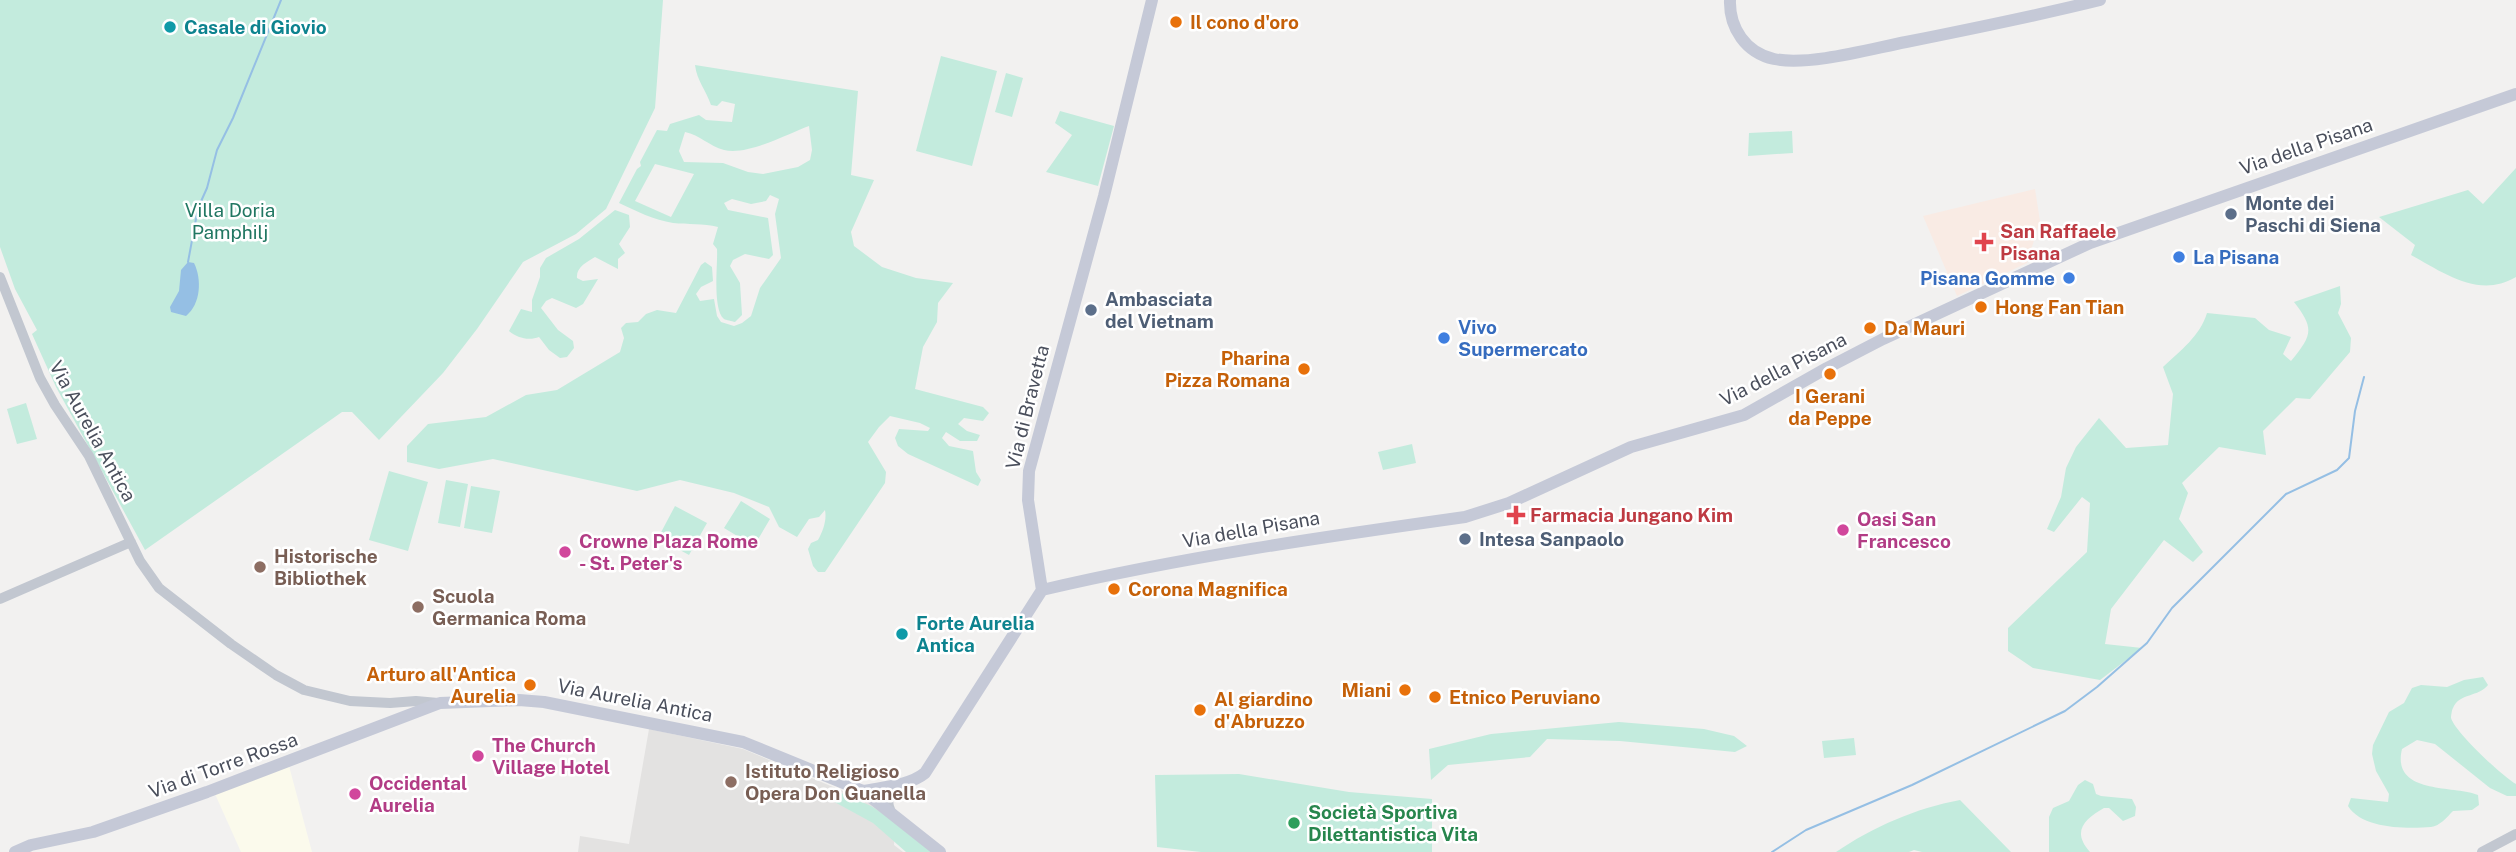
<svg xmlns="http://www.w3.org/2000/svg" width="2516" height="852" font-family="'Public Sans',sans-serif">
  <rect width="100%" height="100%" fill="#f2f1f0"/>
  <path fill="#fbfaec" d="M289,766L312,852H241L215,794Z"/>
  <path fill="#e3e2e1" d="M649,729L743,749L871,803L895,821L894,845L903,852H578L580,836L629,844Z"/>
  <path fill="#f9ebe4" d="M2035,189L2040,221L2027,263L1957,296L1923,216Z"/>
  <path fill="#c3ebdd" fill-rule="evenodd" d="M0,0H663L655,108L606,209L576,234L523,262L477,329L443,373L379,440L352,412H342L145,550L56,387L32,334L37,330L15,289L0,247Z
    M941,56L997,71L972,166L916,151Z
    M695,65L858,91L851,175L874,180L851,232L854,246L882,267L916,278L953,283L938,303L937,322L923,347L915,389L983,407L989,413L983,421L964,418L958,424L967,431L980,435L977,441H960L946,432L942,438L949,446L973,451L976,472L981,480L978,486L908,454L898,446L895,438L899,429L928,431L930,428L920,423L890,416L879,427L868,442L886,472L885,483L825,572H818L813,566L808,549L811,543L818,540C823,531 827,520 825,510L819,517L809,519L797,537L779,527L769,507L734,493L680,480L637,491L493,459L439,469L407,462V446L428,424L486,417L526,395L557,390L620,352L624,338L621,328L626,323L638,322L646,314L657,310L676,313L701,265L705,262L712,267L713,281L701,287L696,294L700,301L714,299L717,316L721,322L734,326L742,323L751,316L760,288L781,258L775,214L779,199L770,195L766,201L751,204L732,199L724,203L728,210L768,218L773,255L769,259L745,254L733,260L730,266L740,283L742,315L735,322C732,321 726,320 724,319C712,309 718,263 717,249L713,244L718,227C703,223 688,225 673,223C654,220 636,211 619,203L637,169L641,166L640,162L657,130L667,131L670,124L699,115L706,120L732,122L735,104L722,101L717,106L711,105C706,90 697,81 695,65ZM809,126L812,150L810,160L798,167L763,174L748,172L723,163L684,162L679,151L685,132C700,135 709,146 724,150C747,156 787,134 809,126ZM655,164L694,174L671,217L635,201Z
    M1006,73L1023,78L1012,117L995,112Z
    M1060,111L1114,126L1098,186L1046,172L1072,135L1055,123Z
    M1792,131L1793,153L1748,156L1749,133Z
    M2516,168V277C2479,299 2444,273 2411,255L2415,245L2379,217L2468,190L2483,204Z
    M615,210L629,215L630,227L619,244L625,253L618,259V269L595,257C587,262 576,267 577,278L583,281L598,279L583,304L576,308L552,298L546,301L541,308L558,330L573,341L574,348L567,357L560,358L549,350L539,337C529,341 517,338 509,331L521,309L532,312V300L540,277V268L546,258L579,239Z
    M2340,286L2341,304L2338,313L2351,338L2350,352L2310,399L2296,398L2263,431L2266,455L2219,447L2182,483L2188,493L2179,519L2203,552L2193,562L2164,540L2111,609L2105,644L2142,648L2100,680L2033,668L2008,651V628L2087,552L2090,503L2082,497L2054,532L2047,529L2061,497L2066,468L2076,447L2099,418L2126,448L2168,445L2173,394L2163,367C2180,351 2200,336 2207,313L2255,318L2269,330L2291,337L2283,354L2291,361C2312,335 2315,329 2294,302Z
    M26,403L37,439L17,444L7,409Z
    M1412,444L1416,463L1383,470L1378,452Z
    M389,471L428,482L408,551L369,540Z
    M446,480L468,484L460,527L438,523Z
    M471,486L500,491L492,533L464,528Z
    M741,501L770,519L754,546L724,528Z
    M675,506L707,523L689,555L658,538Z
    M2483,677L2488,685C2479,697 2459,693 2453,708C2452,709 2451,716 2451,718C2455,732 2503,777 2516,784V796H2507L2490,788L2435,744L2417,740L2402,749C2391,795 2454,785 2478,795L2479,805L2472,810L2453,811C2447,817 2440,826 2431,827C2407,829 2362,829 2348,806L2351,798L2388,802L2389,794L2376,771L2372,754L2373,745L2389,712L2404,703L2412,688L2421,685L2447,687L2464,680Z
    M1619,722L1704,729L1734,736L1747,746L1735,752L1620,741L1547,739L1530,757L1448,765L1431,780L1429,749L1491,734Z
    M1854,738L1856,755L1824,758L1822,741Z
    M1239,774L1349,792L1432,799V852H1201L1157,847L1155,775Z
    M2085,780L2093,784L2096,794L2101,796L2132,799L2136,807L2135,816L2123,821L2109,808H2104C2085,819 2071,831 2090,852H2049V817L2053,808L2069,801L2078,785Z
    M832,789L871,806L908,830L934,852H906L873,823L829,799Z
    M1960,800L2011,852H1922L1914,850L1909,852H1836C1873,827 1916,808 1960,800Z"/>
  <path fill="#95bfe4" d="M188,262L194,263C202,279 201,304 186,316L171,312L170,307L179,291L181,270Z"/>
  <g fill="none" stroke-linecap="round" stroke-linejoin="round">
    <path stroke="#95bfe4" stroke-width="2" d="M188,262L198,208L207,188L217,150L233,118L281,0
      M1772,852L1806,830L1912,785L2065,711L2097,687L2147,643L2172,608L2286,494L2337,470L2349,458L2355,411L2364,377"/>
    <path stroke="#c2c7d0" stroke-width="10" d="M0,277L40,378L55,405L89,456L140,561L159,588L231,644L276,675L304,690L350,701L390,703L416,701L438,703
      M0,599L131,542
      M891,812C886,802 888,792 897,785
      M2482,852L2516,834"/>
    <path stroke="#c5c9d7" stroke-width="12" d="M1730,0C1729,28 1746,53 1774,59C1810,66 1870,49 1906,42C1971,29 2036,16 2100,0
      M1042,590C1182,557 1323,537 1465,517L1509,503L1631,447L1744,415L1827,368L1883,339L2090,243L2516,94
      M863,791C883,787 909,786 925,773L1042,590L1028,500L1029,471L1104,196L1152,0
      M15,852L31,845L93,832L207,792L440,703L519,700L544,702L743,742L863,791L940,852"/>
  </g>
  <g fill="#e8710a" stroke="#fff" stroke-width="2.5">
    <circle cx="1176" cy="22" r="7"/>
    <circle cx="1981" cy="307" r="7"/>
    <circle cx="1870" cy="328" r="7"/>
    <circle cx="1304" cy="369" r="7"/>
    <circle cx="1830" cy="374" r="7"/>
    <circle cx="1114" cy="589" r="7"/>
    <circle cx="530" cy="685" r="7"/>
    <circle cx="1405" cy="690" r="7"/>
    <circle cx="1435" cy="697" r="7"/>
    <circle cx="1200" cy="710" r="7"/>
  </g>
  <g fill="#0f9aa8" stroke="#fff" stroke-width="2.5">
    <circle cx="170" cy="27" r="7"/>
    <circle cx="902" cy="634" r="7"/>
  </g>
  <g fill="#5c6f8a" stroke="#fff" stroke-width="2.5">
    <circle cx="2231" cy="214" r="7"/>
    <circle cx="1091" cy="310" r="7"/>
    <circle cx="1465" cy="539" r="7"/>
  </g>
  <g fill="#e0444e" stroke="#fff" stroke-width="2.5">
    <path d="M1980.5 231.5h7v7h7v7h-7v7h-7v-7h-7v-7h7z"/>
    <path d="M1512.5 504.5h7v7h7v7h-7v7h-7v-7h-7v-7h7z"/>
  </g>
  <g fill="#3f7fe0" stroke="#fff" stroke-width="2.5">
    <circle cx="2179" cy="257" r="7"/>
    <circle cx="2069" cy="278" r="7"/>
    <circle cx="1444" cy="338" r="7"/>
  </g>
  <g fill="#d1479c" stroke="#fff" stroke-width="2.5">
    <circle cx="1843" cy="530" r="7"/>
    <circle cx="565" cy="552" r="7"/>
    <circle cx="478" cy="756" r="7"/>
    <circle cx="355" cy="794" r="7"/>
  </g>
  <g fill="#8d6e63" stroke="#fff" stroke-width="2.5">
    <circle cx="260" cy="567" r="7"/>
    <circle cx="418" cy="607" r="7"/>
    <circle cx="731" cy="782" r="7"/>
  </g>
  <circle fill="#2e9e5b" stroke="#fff" stroke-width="2.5" cx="1294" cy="823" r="7"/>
  <g text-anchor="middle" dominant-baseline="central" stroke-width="5" stroke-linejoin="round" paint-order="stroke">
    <g font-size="19" font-weight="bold" fill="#c56008" stroke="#fff" text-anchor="start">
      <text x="1190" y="22">Il cono d'oro</text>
      <text x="1995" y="307">Hong Fan Tian</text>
      <text x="1884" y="328">Da Mauri</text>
      <text x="1290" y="358" text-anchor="end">Pharina<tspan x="1290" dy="22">Pizza Romana</tspan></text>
      <text x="1830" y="396" text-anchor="middle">I Gerani<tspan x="1830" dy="22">da Peppe</tspan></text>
      <text x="1128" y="589">Corona Magnifica</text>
      <text x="516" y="674" text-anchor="end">Arturo all'Antica<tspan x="516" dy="22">Aurelia</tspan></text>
      <text x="1391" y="690" text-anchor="end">Miani</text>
      <text x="1449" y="697">Etnico Peruviano</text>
      <text x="1214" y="699">Al giardino<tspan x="1214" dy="22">d'Abruzzo</tspan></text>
    </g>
    <g font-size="19" font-weight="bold" fill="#0d838f" stroke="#fff" text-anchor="start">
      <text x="184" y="27">Casale di Giovio</text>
      <text x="916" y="623">Forte Aurelia<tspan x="916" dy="22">Antica</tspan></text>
    </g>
    <g font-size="19" fill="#4a4f5c" stroke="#fff">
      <text transform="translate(2306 146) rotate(-19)">Via della Pisana</text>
      <text transform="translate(1783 369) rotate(-27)">Via della Pisana</text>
      <text transform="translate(1027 407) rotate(-76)">Via di Bravetta</text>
      <text transform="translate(93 431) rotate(61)">Via Aurelia Antica</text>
      <text transform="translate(1251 529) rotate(-10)">Via della Pisana</text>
      <text transform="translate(635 700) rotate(11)">Via Aurelia Antica</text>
      <text transform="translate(223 765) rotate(-20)">Via di Torre Rossa</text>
    </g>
    <g font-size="19" font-weight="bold" fill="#4e5e75" stroke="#fff" text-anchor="start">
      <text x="2245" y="203">Monte dei<tspan x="2245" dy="22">Paschi di Siena</tspan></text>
      <text x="1105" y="299">Ambasciata<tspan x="1105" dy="22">del Vietnam</tspan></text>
      <text x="1479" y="539">Intesa Sanpaolo</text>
    </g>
    <g font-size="19" fill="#217762" stroke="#fff">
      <text x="230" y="210">Villa Doria<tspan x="230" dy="22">Pamphilj</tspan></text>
    </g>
    <g font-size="19" font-weight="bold" fill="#be3a42" stroke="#fff" text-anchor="start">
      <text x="2000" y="231">San Raffaele<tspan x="2000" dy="22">Pisana</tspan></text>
      <text x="1530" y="515">Farmacia Jungano Kim</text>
    </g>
    <g font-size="19" font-weight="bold" fill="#366cbe" stroke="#fff" text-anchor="start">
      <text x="2193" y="257">La Pisana</text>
      <text x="2055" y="278" text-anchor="end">Pisana Gomme</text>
      <text x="1458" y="327">Vivo<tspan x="1458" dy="22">Supermercato</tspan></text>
    </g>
    <g font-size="19" font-weight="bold" fill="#b23c85" stroke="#fff" text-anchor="start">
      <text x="1857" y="519">Oasi San<tspan x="1857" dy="22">Francesco</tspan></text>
      <text x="579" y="541">Crowne Plaza Rome<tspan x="579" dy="22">- St. Peter's</tspan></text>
      <text x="492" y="745">The Church<tspan x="492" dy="22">Village Hotel</tspan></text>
      <text x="369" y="783">Occidental<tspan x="369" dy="22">Aurelia</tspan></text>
    </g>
    <g font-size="19" font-weight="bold" fill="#785e54" stroke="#fff" text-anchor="start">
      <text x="274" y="556">Historische<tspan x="274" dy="22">Bibliothek</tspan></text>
      <text x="432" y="596">Scuola<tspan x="432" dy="22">Germanica Roma</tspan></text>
      <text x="745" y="771">Istituto Religioso<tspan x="745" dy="22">Opera Don Guanella</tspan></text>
    </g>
    <g font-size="19" font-weight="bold" fill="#27864d" stroke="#fff" text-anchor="start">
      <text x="1308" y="812">Società Sportiva<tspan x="1308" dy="22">Dilettantistica Vita</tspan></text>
    </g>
  </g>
</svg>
